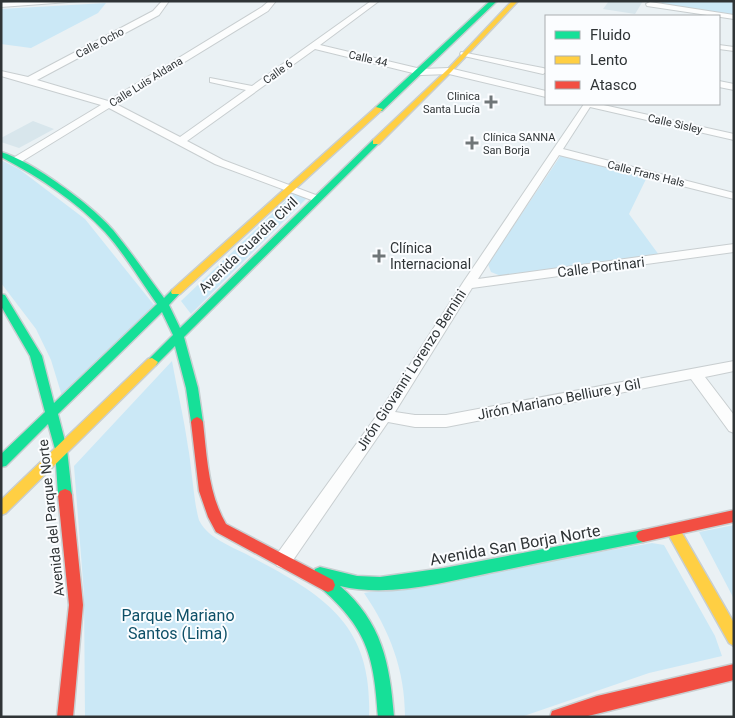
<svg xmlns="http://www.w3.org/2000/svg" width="735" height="718" font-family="Roboto,sans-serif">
  <rect width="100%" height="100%" fill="#eaf1f4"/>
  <path fill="#d8e6ec" d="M609,1H643L635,14L603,9Z
    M33,121L54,129L19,148L1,142V138Z"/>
  <path fill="#cbe8f6" d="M662,1H734V15L661,4Z
    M106,3L98,13L31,48L1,44V9Z
    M561,155L647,177L629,214L659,255L501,276L491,272L488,264Z
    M1,160L19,169L85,219L154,305L62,396L51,360L36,329L1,283Z
    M294,193L307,198L191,314L181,301Z
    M172,361C177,389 184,418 188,447C191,460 195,514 200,522C209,538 230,546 246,554C321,594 373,621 369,717H85L84,594L74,466Z
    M734,525V599L699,532Z
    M652,543L664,545L715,636L722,656L649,673L521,717H405C405,670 390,631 364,593Z"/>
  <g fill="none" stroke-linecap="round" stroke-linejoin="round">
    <g stroke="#c8ced0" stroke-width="2">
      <path id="street" d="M32,1H82L1,7V3Z
        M162,1H169L159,15L37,80L108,101L262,7L269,1H276L268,11L116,104L180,137L246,90L210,82V78L252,86L371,1H379L320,45L421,69L449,68L546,91V97L449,74L421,75L315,49L187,141L223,160L321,197L322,199L317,202L215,164L109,108L21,162H13V158L101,105L1,76V71L28,77L153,11Z
        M650,2L734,15V19L647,6L646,4Z
        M719,45L734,47V51L719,49Z
        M461,52L543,68L546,69V72L543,74L464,56L460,54Z
        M719,81L734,84V90L719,87Z
        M584,104H599L734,134V140L590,107L563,149L734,193V199L559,155L478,279L734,244V252L472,288L395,412L415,415H446L734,361V371L705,377L734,415V433L729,431L691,379L446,427H415L388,422L289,566L283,568L277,566L274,560L277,554L380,411L464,281Z"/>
    </g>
    <g stroke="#c8ced0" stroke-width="3">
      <path id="fast" d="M490,1H497L382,111H376V107Z
        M373,140L380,142L184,337L198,388L203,422L201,425L197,427L193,425L191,422L186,388L175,346L156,365L152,366L146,362L173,335L162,312L58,414L67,449L72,495L70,499L65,501L60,499L58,495L55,449L48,424L6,466L1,467V454L45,412L30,356L1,306V294L5,295L42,356L54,403L157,304C140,280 124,253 105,232C76,201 39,177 1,157V152C32,161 93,206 113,230C131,252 147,275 164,298L172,290H180L181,292L169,305L180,328Z
        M643,530L648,532L650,536L648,540L643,542C593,552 543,562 494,572C445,582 389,598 340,586C382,622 390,664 394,717H378C374,658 368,630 323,590L321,585L322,581L315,579L313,574L315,569L320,567L357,576L380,577L444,568Z"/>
    </g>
    <g stroke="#c8ced0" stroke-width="3">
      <path id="slow" d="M512,1H518L451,72L379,144H373V140L447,70Z
        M376,107L383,109L180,294H172L171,292L172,290Z
        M152,358L158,362L156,365L6,513L1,515V500L148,359Z
        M673,524L678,526L734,623V646L729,643L668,534L666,530L668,526Z"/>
    </g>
    <g stroke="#c8ced0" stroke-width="3">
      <path id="jam" d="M197,417L201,419L203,422C207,457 208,493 226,524L333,580L335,585L333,590L328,592L323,590L216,532L208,517L199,491L191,422L193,419Z
        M65,489L70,491L72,495L83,605L73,717H57L69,605L58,495L60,491Z
        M734,510V522L643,542L638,540L636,536L638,532L643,530Z
        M734,664V680L584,717H550L552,711L597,696Z"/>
    </g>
    <use href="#street" fill="#fcfdfd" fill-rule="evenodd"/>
    <use href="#fast" fill="#16e098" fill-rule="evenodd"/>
    <use href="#slow" fill="#ffcf43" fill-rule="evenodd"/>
    <use href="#jam" fill="#f24e42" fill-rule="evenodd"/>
  </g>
  <g fill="#707678" stroke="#fbfdff" stroke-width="2">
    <path d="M488.5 94.5h5v5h5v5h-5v5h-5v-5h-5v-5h5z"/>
    <path d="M469.5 135.5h5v5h5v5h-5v5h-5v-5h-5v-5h5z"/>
    <path d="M376.5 248.5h5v5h5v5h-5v5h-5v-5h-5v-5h5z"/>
  </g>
  <g text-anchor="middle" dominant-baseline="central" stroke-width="4" stroke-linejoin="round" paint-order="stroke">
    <g font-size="11" fill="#2f3436" stroke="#fbfdff">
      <text transform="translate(100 43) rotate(-28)">Calle Ocho</text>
      <text transform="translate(368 59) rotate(13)">Calle 44</text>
      <text transform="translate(278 72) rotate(-36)">Calle 6</text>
      <text transform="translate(146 82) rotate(-32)">Calle Luis Aldana</text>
      <text transform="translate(675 124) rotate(13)">Calle Sisley</text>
      <text transform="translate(646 174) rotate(14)">Calle Frans Hals</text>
    </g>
    <g font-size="11" fill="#2f3436" stroke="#fbfdff" text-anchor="end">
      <text x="480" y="96">Clinica<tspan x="480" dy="13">Santa Lucía</tspan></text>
      <text x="483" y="137" text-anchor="start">Clínica SANNA<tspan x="483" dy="13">San Borja</tspan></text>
    </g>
    <g font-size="14" fill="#2f3436" stroke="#fbfdff">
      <text transform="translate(248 245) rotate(-44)">Avenida Guardia Civil</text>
      <text transform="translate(601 267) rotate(-7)">Calle Portinari</text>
      <text transform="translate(411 370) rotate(-57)">Jirón Giovanni Lorenzo Bernini</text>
      <text transform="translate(559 399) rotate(-11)">Jirón Mariano Belliure y Gil</text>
      <text transform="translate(51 518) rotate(-96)">Avenida del Parque Norte</text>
    </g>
    <g font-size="14" fill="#2f3436" stroke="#fbfdff" text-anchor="start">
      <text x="390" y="248">Clínica<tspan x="390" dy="16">Internacional</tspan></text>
    </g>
    <g font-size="16" fill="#2f3436" stroke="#fbfdff">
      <text transform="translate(515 545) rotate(-10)">Avenida San Borja Norte</text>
    </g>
    <g font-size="16" fill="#0e5068" stroke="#fbfdff">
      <text x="178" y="615">Parque Mariano<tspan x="178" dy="18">Santos (Lima)</tspan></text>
    </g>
  </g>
  <rect width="735" height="718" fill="none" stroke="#2f3436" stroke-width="5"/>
  <rect x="545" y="15" width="175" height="90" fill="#fbfdff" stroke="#a9adaf"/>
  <rect x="555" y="31" width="25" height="8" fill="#16e098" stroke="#a9adaf"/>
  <text x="590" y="40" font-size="15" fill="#2f3436">Fluido</text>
  <rect x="555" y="56" width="25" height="8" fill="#ffcf43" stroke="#a9adaf"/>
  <text x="590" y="65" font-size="15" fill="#2f3436">Lento</text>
  <rect x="555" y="81" width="25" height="8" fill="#f24e42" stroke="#a9adaf"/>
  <text x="590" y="90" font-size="15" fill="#2f3436">Atasco</text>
</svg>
